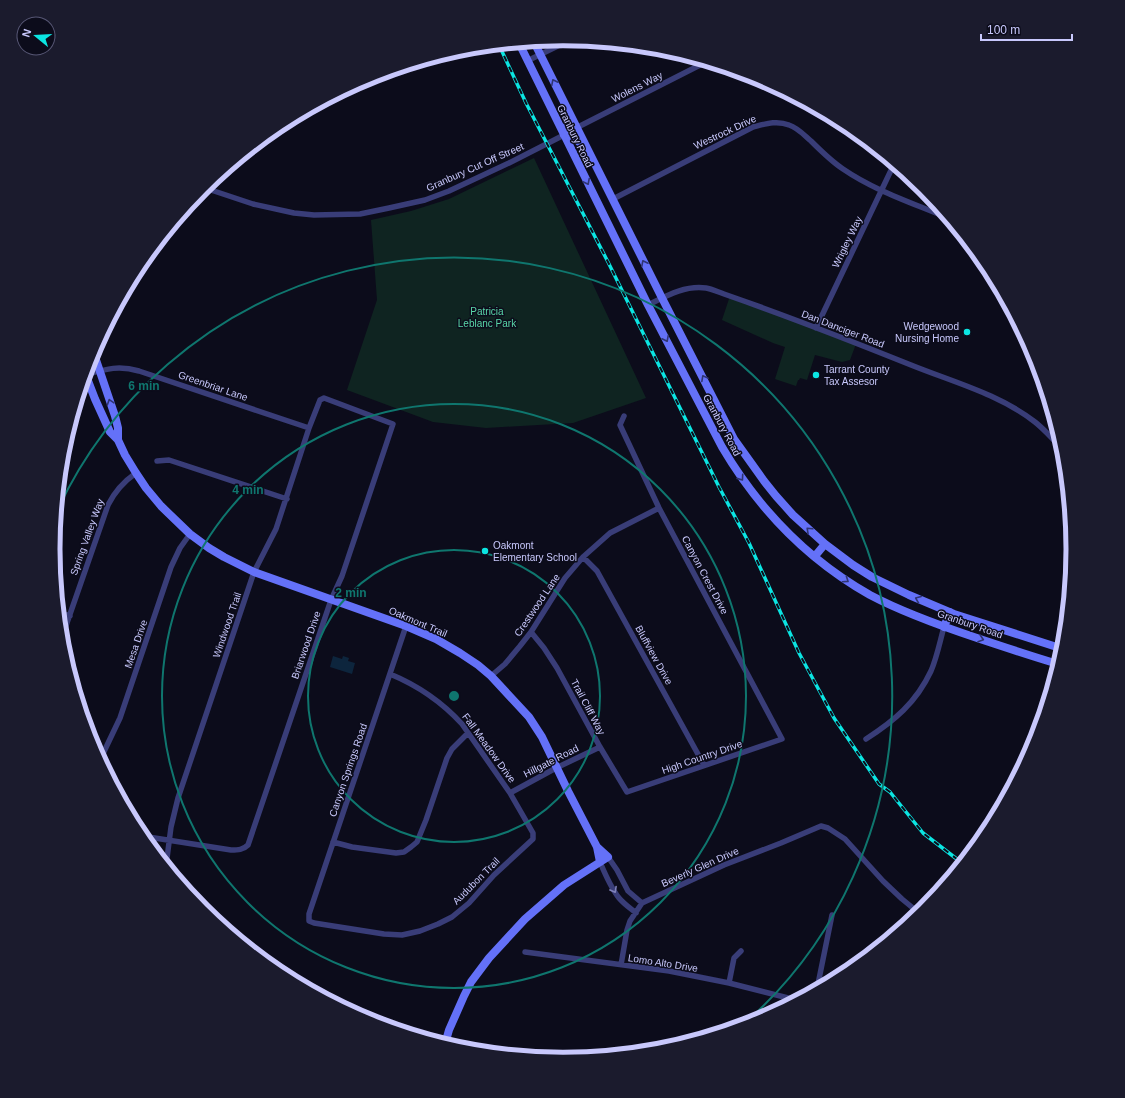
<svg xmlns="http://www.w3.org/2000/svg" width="1125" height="1098" font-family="Helvetica,sans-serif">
  <rect width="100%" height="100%" fill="#0c0c1b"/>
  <path fill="#0f2421" d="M534,158L646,398L573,423L486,428L433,422L347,390L377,300L371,220L411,211L449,199Z
    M730,296L856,344L850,360L842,362L815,355L807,380L800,378L799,380H798L796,386L775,379L785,347L773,343L722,320Z"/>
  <path fill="#0d253d" d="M333,656L342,659L343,656L349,658L348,661L355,663L352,674L330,667Z"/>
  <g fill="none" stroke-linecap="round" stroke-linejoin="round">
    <path stroke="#393d78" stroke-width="5.5" d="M527,61L570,40
      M576,128L706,62
      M205,186L214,191L253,204L294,213L314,215L360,214L389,208L425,200L449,191L509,163L564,135
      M613,199L753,127C765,124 777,120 789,125C798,128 804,135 811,141C821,151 831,161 843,169C875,191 913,203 948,218
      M648,305C666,296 685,285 706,288C712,289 718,292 724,294C787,316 849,340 911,365C953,382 999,394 1035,422C1045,430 1054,440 1063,450
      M816,328L894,164
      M85,375C106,369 118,365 139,371L309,428
      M157,461L169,460L287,499
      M583,557L597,571L704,765
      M59,613L70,616
      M531,632L544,648L557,668L600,747L627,792L782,739L659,508L620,425L624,416
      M61,640L108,505C115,491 123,482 136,473
      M390,674C419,686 441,701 462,724L510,793L533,833V839L494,875L469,903L452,917L438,924L420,931L402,935L384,934L314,923L309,921V914L406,626
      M491,676L505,664L520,646L531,632L565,578L583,557L610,533L659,508
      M866,739C894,721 916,703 931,671C937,657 940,641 944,627
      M100,760L120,718L171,567L180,548L190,534
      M510,793L556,768L600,747
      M142,836L231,850C238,850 243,850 248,845L331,600L342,576L393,424L324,398L320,400L309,428L276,529L254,572L178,798L171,827L166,866
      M333,842L352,847L396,853L404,852L411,847L417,842L426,820L447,758L452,749L468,733
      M608,857L617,870L628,891L642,903
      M600,862C605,874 611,888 619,898C624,904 630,908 636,913
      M525,952L669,971L729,983L796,1000
      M621,965L627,930L630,921L642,903L724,865L781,843L821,826L828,828L845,839L883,881L902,899L919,913
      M729,983L734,958L741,951
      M817,989L832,915"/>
    <path stroke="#6471f8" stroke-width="8" d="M534,42L662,298L734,439L764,481L776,496L793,515L825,544L853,565L872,577L909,595L954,614L1063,649
      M519,43L648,305L722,447C758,508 808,560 870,595C904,613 941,626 977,638C1004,647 1031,656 1058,664
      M564,135C572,132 576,139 582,145
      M564,135C568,128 569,121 567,113
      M93,351L115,416L118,428V440
      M85,373L95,399L110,432L118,440L125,455L136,473L146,488L161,506L190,534L209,548L224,557L254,572L406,626L436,639L460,653L478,665L491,676L529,717L542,737L568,791L597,847L600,862
      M815,556L825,544
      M944,627L950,612
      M445,1044L449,1030L464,996L471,982L489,958L525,919L564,885L608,857L597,847"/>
    <g stroke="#0be5e2" stroke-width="3.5">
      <path id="rail" d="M499,45L526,103L608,262L719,487L749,543L799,653L834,718L879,784L890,792L923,833L962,863"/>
    </g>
    <use href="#rail" stroke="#0c0c1b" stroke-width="2" stroke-dasharray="6" stroke-linecap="butt"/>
  </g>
  <defs><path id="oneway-chevron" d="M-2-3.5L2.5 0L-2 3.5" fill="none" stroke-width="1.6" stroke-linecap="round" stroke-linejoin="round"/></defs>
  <g stroke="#2f3473">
    <use href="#oneway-chevron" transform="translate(554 82) rotate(-117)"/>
    <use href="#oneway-chevron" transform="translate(587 182) rotate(63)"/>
    <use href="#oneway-chevron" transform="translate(644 263) rotate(-117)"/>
    <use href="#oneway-chevron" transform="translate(666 339) rotate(63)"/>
    <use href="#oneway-chevron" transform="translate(704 378) rotate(-118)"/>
    <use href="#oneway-chevron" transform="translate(110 402) rotate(-108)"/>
    <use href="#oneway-chevron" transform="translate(741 478) rotate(55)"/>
    <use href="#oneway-chevron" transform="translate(809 530) rotate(-137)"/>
    <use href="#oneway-chevron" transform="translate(846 580) rotate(34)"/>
    <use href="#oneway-chevron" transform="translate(918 599) rotate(-158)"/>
    <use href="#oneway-chevron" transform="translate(981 639) rotate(18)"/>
  </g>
  <use stroke="#8082ba" href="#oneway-chevron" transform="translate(614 890) rotate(61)"/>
  <g fill="none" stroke="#0f766e" stroke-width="2">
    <circle cx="454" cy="696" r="146"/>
    <circle cx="454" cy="696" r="292"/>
    <path d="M57 511A438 438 0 1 1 744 1024"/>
  </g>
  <g fill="#0be5e2" stroke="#0c0c1b" stroke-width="1.5">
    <circle cx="967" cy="332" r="4"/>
    <circle cx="816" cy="375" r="4"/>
    <circle cx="485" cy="551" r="4"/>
  </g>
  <g text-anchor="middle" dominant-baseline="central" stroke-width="3" stroke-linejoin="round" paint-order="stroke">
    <g font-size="10" fill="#c8c8fc" stroke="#0c0c1b">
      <text transform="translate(637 87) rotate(-27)">Wolens Way</text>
      <text transform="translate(725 132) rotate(-25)">Westrock Drive</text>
      <text transform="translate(575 136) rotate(64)">Granbury Road</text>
      <text transform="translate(475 167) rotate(-24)">Granbury Cut Off Street</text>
      <text transform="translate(847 242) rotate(-64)">Wrigley Way</text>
      <text transform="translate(843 329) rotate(21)">Dan Danciger Road</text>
      <text transform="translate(213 386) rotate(19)">Greenbriar Lane</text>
      <text transform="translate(722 425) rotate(62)">Granbury Road</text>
      <text transform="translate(87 537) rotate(-70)">Spring Valley Way</text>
      <text transform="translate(705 575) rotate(62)">Canyon Crest Drive</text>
      <text transform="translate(537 605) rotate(-56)">Crestwood Lane</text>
      <text transform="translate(418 622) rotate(23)">Oakmont Trail</text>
      <text transform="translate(970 624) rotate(19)">Granbury Road</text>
      <text transform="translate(227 625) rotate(-71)">Windwood Trail</text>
      <text transform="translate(136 644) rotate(-71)">Mesa Drive</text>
      <text transform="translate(306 645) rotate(-71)">Briarwood Drive</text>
      <text transform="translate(654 655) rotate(61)">Bluffview Drive</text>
      <text transform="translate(588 707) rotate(62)">Trail Cliff Way</text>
      <text transform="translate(489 748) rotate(54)">Fall Meadow Drive</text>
      <text transform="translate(702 757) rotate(-19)">High Country Drive</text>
      <text transform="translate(551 761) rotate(-27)">Hillgate Road</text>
      <text transform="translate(348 770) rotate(-71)">Canyon Springs Road</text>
      <text transform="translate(700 867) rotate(-24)">Beverly Glen Drive</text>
      <text transform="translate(476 881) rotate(-45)">Audubon Trail</text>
      <text transform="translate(663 963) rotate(9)">Lomo Alto Drive</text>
    </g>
    <g font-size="10" fill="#59d7a9" stroke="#0c0c1b">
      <text x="487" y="311">Patricia<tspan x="487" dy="12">Leblanc Park</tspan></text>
    </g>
    <g font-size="10" fill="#c8c8fc" stroke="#0c0c1b" text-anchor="start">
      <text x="959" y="326" text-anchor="end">Wedgewood<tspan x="959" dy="12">Nursing Home</tspan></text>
      <text x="824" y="369">Tarrant County<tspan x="824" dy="12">Tax Assesor</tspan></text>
      <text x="493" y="545">Oakmont<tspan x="493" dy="12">Elementary School</tspan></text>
    </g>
  </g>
  <path d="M0 0H1125V1098H0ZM60 549a503 503 0 1 1 1006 0a503 503 0 1 1-1006 0Z" fill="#1b1b2d" fill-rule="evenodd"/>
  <path fill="none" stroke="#c8c8fc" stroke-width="5" d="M60 549a503 503 0 1 1 1006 0a503 503 0 1 1-1006 0Z"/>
  <circle cx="454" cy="696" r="6" fill="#0f766e" stroke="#0c0c1b" stroke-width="2"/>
  <g font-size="12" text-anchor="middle" font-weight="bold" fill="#0f766e" stroke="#0c0c1b" stroke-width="3" stroke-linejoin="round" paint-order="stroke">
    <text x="144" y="390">6 min</text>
    <text x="248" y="494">4 min</text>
    <text x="351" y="597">2 min</text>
  </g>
  <g transform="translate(36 36) rotate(288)"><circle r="19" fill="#0c0c1b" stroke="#575775"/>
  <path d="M0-3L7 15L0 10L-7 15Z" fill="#0be5e2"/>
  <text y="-6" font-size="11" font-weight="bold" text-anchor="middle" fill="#c8c8fc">N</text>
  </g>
  <path d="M981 34v6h91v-6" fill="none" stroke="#c8c8fc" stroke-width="2"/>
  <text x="987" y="34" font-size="12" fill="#c8c8fc" stroke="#0c0c1b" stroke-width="3" paint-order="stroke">100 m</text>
</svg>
